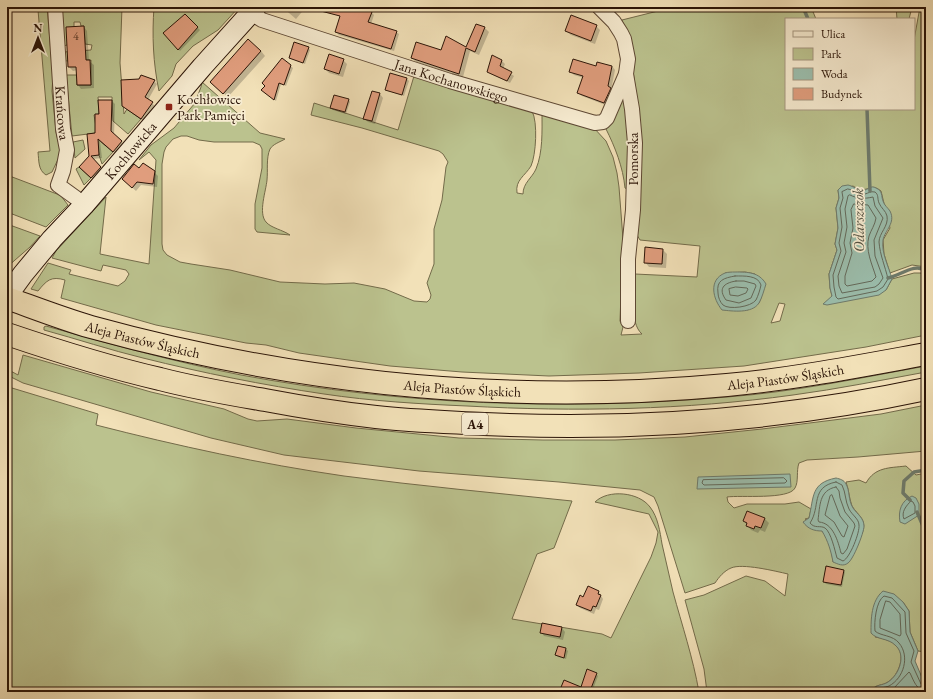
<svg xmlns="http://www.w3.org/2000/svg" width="933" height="699" font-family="'EB Garamond',serif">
  <rect width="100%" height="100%" fill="#f2e1b8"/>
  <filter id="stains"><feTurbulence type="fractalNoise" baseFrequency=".005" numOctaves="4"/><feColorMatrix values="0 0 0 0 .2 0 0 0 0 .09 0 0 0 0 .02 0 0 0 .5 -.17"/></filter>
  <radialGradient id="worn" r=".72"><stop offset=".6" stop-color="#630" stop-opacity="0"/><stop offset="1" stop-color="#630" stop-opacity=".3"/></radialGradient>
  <path fill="#bbc28e" stroke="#736b4a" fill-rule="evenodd" d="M28,7H47L53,76L52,91L56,132L61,153L52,172L46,175C38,170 39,161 38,152L50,151L38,10H28Z
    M62,7H122L120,63L124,114L127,109L141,119L128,134L113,121L112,97H98L99,114L94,115L98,139H100L101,142L113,152L102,164L99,155L96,133L72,136L66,75H77V85H91V60L64,61V52L91,50L92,45L85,44L84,26H81L80,22H74V27L67,45L64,46Z
    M154,7H239L218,30L193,46L176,64L172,76L159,91C153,63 152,35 154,7Z
    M674,7H811L816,19H786V109H914V40L920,7H926V267L912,265L890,273L884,254L883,240L890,228L881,191C868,181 868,196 853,186L838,190L839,198L836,208L838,228L835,244L837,250L829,274L830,288L832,296L886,290L892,279L914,273H921L926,285V335L866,347L744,366L639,373L549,376L462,372L390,366L299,353L266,345L246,343L156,325L61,298L65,280C51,276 47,280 38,291L31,289L48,263L71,270L69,274L118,286L125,281L129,274L126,270L103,265L101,271L52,258L56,251L106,197L100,254L149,264L156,160L149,152L139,160L151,145L174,128L195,103L201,87L202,82L260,133L285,139C280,142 273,144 270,149C266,158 268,170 267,180C266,191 258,213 266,222C271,228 283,230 290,235L257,232L255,229V204L262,168V149L260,145L253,142H214L199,140L187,136H181L173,139L166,147L164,152L162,164V244L163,250L167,255L180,262L191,264L230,270L280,282L325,284L354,283L385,289L414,301L427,302L430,299L431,295L427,283L434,264V229L442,200L446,167L448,162L443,154L439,151L362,128L311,115L314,103L398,130L414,76L532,111C538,122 536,155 531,166C525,176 515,180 517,193L523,194C523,183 532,178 536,169C543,152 542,131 542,113L593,127L606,141L613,157L617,173L619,187L623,239L620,321L623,327L621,335L642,334C629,323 634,290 635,274L697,277L700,246L640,240L637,235C638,176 642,117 631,59C629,45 627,33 622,20ZM745,272L755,274L761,298L759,303L747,310L725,273ZM779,303L785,304L780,321L771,323Z
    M896,7H912L909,19H897Z
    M624,87L632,133L627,189L625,188C623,167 615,147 606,129V125Z
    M83,140L85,149L75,158L73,142Z
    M79,167L91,178L84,185L76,169Z
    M7,175L57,194L61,196L68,205L46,227L7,212Z
    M7,224L40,236L30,247L7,267Z
    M46,326C110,344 175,362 241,375C401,405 565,411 727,397C794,392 860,378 926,366V372C882,380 838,389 793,395C685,410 575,412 467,406C419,404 371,401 324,394C263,385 203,373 143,358C110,350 77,339 44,330V327Z
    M23,355L151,392L224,409L248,419L257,421L287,419L356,428L459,438L543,440H615L685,437L762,429L881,414L926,405V451L858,457L807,460L799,463C796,471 799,481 795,488C789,500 740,495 727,497L728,502L734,508L747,504H785L799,502L811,509L809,518L805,519C811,523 817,526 822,531C829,538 832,552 833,562C844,552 871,536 862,519C859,514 855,511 852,506C849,498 849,490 846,482L859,480L866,483C875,467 889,468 906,466L916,475L926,473V652L918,651L910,632L909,611L903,602L875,637C882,638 889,640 895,644C907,654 899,675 888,682C882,686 876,684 872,690L873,692H707L704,669L685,600L704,595L746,576L765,581L785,596L788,574C775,571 742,563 731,568C724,571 719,577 715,583L685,593L658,506L654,497L640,490L559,482L419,471L284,455L211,438L23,383L7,375V369L18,375Z
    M7,385L12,388L98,414L96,425C178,446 261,464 344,476C420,486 496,493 572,501L554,548L537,554L512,619L602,634L611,638L651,557L656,543L658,532L649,514L595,502C608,489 639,492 650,507C658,517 660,532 662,544C666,560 669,576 673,592C682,625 693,658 699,692H7Z"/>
  <path fill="#9bbead" stroke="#6e7a6b" d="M848,185C853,186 859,191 865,190C869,189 871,185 876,188C883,191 881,196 883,201C884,205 888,208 890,211C896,223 885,230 883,240C881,253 889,267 892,279L886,290L879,295L827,305L823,304L832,296L830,288L829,274L837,250L835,244L838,228L836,208L839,198L838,190L842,186Z
    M735,272C748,272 759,272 766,284C764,290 762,298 759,303C752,314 732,311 722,310C713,299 708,280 725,273C728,272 732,272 735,272Z
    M790,474L791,487L697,489L698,477Z
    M836,478C840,479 844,480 846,484C850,491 848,500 853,508C857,514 864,518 864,526C864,533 853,560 848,563C843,567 838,564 833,562C831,551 828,541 822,531C814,531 808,529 803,522L809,518C814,496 811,483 836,478Z
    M912,496L916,498L919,504V515L905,524L900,522C898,511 901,501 912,496Z
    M883,591L894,594L903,602L909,611L910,632L918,651L915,661L926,687V692H873L872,690C876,684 882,686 888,682C899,675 907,655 895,645C888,638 877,640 871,633C871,619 871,601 883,591Z"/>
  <path fill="#0003" d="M282,7H306L296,19Z
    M342,7H354L371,12L374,15L371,24L396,32L399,34L394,51L339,35L336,32L341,17L339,15Z
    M185,15L200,30L180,51L165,33Z
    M477,25L485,28L489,32L479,55L470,51L463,77L416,62L412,58L442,52L447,37L466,49Z
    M596,26L600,30L595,44L571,35L566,31Z
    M84,27L87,31L89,61L94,65V88L81,89L78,85V70L73,71L69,67Z
    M308,48L310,50L305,64L290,58Z
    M261,51L265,56L228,97L215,86Z
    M493,57L502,61L505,64L503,69L514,76L510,83L491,74L488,71Z
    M282,59L293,68L286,86L281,84L276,101L263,90Z
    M343,60L347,64L343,77L329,73L325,69Z
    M598,63L612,66L615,70L611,90L614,92L608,106L582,96L578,93L584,78L574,75L570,71L597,67Z
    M391,74L407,79L409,81L404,96L388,91L386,90Z
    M154,81L157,84L148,100L155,106L145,122L126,109Z
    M372,92L380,94L383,98L375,124L368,122L364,118Z
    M335,96L349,100L350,102L346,114L333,110L331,108Z
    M112,101L115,104L114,135L125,145L117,155L100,141L102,158L93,159L104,172L95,181L80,167L90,157L100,115Z
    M139,170L154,172L158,176L157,187L141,185L136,191L123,179Z
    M663,250L667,254L666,268L649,267L645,262Z
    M764,518L769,523L765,532L760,530L758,533L751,530L744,521Z
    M843,570L845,572L842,587L826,584L824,582Z
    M598,591L603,599L599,610L596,609L594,614L580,608L577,605L584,598Z
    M562,628L565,632L563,640L544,636L541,632Z
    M566,649L568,651L566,659L558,657L556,655Z
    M596,674L598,676L592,692H561L581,688Z"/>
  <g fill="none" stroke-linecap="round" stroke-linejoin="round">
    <path stroke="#63695a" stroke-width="1" d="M848,189C854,190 858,195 865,194C869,193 870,191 875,192C879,195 877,198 879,203C881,208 886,211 887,216C889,226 879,233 879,242C880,255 885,266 888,279L883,287L877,291L838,299L836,297L834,287L833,275L841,251L839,243L842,227L840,208L843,198L842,192Z
      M850,195C858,199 864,199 873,197L875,206L883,218L874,240L875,256L883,278L879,284L875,287L842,293L839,286L838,276L846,252L844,243L847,227L845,209L848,196Z
      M854,204L868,205L876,218C875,225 871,230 869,236C865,250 872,264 876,277L872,281L847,286L845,284V276L852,253L850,243L853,228L851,210Z
      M735,276C744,276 758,275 761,285C760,290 758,296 756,300C751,307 729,310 723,305C720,302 718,297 718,293C716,280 724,278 735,276Z
      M736,281H744L755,284L756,286L751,298L739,303L726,300C718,289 723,283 736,281Z
      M736,287L747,288L748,289L746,293L738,296L730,295L729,289Z
      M784,478L787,481L785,483L704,485L702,483L703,480Z
      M836,482L842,485C846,493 845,501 849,509C852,515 859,519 859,525C860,532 850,558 843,561L837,558C835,551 831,532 825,528C820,525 815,529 810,523C821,507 810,487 836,482Z
      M836,487L839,491L840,498L845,512L854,523L855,526L847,549L843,554L841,553C838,541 833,523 819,522L818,520C820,506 819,490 836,487Z
      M832,495L840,516L848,526L844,537L842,536L834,522L825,515L830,496Z
      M911,501L913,502L915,506V513L904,519C901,512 906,506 911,501Z
      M886,601L890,602L900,614L901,634L900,636L880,628V620Z
      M876,692C879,687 884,688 889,686C904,678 910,656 899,643C893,635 880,636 875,631C874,622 876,601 884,596L892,598L905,612L906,633L914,651L911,662L921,684L926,686
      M886,692L894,688L909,672L910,673C914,681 916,690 926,691"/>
    <path stroke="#6e7a6b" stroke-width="3.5" d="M803,7L808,19
      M867,109L870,191
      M888,278C900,276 915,262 926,271
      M910,500L903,493L904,481L914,472L926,470
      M917,512L926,533"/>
  </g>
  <path fill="#e19e7e" stroke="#2b1407" d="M317,7H357L372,12L368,22L397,31L391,49L335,32L340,16L317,10Z
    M185,14L198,27L178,50L163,33Z
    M571,15L597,25L591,41L565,31Z
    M476,24L485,27L475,52L466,48L459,74L411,58L416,42L441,50L446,36L466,47Z
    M84,26L86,60H90L91,85H77L76,67H68L66,27Z
    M248,39L261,51L223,94L210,82Z
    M294,42L309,47L303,63L289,58Z
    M329,54L344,59L339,74L324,69Z
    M492,55L502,60L500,66L512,72L507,81L487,72Z
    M282,58L291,65L284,85L279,83L274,100L261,90L265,86L262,83Z
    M573,59L596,66L597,62L612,66L608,86L611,88L604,103L577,93L583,76L569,72Z
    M390,73L407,78L402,95L385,90Z
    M141,75L155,80L145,97L153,102L141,119L122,106L121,80L139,79Z
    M372,91L380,93L372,121L363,119Z
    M334,95L349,99L345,112L330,108Z
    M98,100H112L111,131L122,141L113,152L98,139L99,155L91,156L101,167L91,178L79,167L89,156L87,134L95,133V114H99Z
    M143,163L155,171L153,184L137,182L132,188L122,179L134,164L139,168Z
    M645,247L663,249L662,264L644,263Z
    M747,511L765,518L761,528L755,526L754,529L746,526L747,523L743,521Z
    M826,566L844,570L841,585L823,582Z
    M588,586L599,591L598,594L601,595L596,607L593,606L591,611L576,605L580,595L583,597Z
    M542,623L562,627L560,637L540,633Z
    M558,646L566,648L564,658L555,655Z
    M587,669L597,673L590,691L592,692H559L564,680L581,687Z"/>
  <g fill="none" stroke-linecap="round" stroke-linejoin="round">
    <g stroke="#5d4733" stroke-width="16">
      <g id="street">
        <path id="s1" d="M55,7L63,129L67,150L63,171L58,185L76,198L84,205"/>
        <path d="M599,7L614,22L621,33L624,39L628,59L626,74L632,109L635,143L633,210L628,259V321"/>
        <path id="s2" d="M251,13L262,20L450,81L595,123L603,122L607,118L626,74"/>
      </g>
    </g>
    <g stroke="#2b1407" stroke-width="22">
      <g id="secondary">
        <path id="s3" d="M7,296L23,274L52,239L84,205L202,67L256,7"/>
      </g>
    </g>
    <g stroke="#2b1407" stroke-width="24">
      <g id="highway">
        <path id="s4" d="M7,298C35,308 63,319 91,327C298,384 513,405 727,385C794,379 860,366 926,354"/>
        <path d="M7,334C57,351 108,367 160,379C194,388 230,394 265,400C302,407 339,413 376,417C412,421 448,422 484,424C632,431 781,420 926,389"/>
      </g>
    </g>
    <use href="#street" stroke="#f7ecd1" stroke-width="14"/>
    <use href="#secondary" stroke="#f7ecd1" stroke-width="20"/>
    <use href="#highway" stroke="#f2e1b8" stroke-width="22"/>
  </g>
  <rect fill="#8f2418" stroke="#f7ecd1" stroke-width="1.5" x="165" y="103" width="8" height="8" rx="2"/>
  <g text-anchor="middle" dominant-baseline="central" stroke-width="3.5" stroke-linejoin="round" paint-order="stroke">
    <g font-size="12" fill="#583625">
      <text x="76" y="36">4</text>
    </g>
    <rect fill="#f7ecd1" stroke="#685544" stroke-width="1" x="462" y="413" width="26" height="22" rx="3"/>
    <g font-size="13" font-weight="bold" fill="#2b1407">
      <text x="475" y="424">A4</text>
    </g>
    <g font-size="14" fill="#2b1407" stroke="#f7ecd1">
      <text stroke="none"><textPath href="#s2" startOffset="212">Jana Kochanowskiego</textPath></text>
      <text stroke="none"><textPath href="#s1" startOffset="106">Krańcowa</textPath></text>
      <text stroke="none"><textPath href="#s3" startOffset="191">Kochłowicka</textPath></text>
      <text transform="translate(633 159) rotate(-90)">Pomorska</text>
      <text stroke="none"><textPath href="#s4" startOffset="142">Aleja Piastów Śląskich</textPath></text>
      <text stroke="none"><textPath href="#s4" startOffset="790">Aleja Piastów Śląskich</textPath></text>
      <text stroke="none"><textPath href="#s4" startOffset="466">Aleja Piastów Śląskich</textPath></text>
    </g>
    <g font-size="14" fill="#2b1407" stroke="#f7ecd1" text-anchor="start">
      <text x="177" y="99">Kochłowice<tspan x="177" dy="16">Park Pamięci</tspan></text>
    </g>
    <g font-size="15" font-style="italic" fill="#525041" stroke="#f7ecd1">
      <text transform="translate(858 220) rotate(-91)">Odarszczok</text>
    </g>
  </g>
  <rect width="933" height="699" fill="none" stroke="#f2e1b8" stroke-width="24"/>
  <rect x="8" y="8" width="917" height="683" fill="none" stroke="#2b1407" stroke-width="2"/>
  <rect x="12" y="12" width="909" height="675" fill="none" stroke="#2b1407"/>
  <rect x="785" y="18" width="130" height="92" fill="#f7ecd1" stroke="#a59680"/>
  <rect x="793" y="31" width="20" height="6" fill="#f7ecd1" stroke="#a59680"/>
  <text x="821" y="38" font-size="12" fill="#2b1407">Ulica</text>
  <rect x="793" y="48" width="20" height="12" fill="#bbc28e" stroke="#a59680"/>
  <text x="821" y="58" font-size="12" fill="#2b1407">Park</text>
  <rect x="793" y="68" width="20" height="12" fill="#9bbead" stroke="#a59680"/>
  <text x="821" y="78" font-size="12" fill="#2b1407">Woda</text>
  <rect x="793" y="88" width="20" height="12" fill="#e19e7e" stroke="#a59680"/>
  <text x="821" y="98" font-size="12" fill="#2b1407">Budynek</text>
  <g transform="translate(38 38)" stroke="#f7ecd1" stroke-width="3" paint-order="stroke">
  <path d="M0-3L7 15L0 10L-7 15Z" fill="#2b1407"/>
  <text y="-6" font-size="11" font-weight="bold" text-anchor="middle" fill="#2b1407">N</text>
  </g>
  <rect width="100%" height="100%" filter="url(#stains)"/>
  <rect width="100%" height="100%" fill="url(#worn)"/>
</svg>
